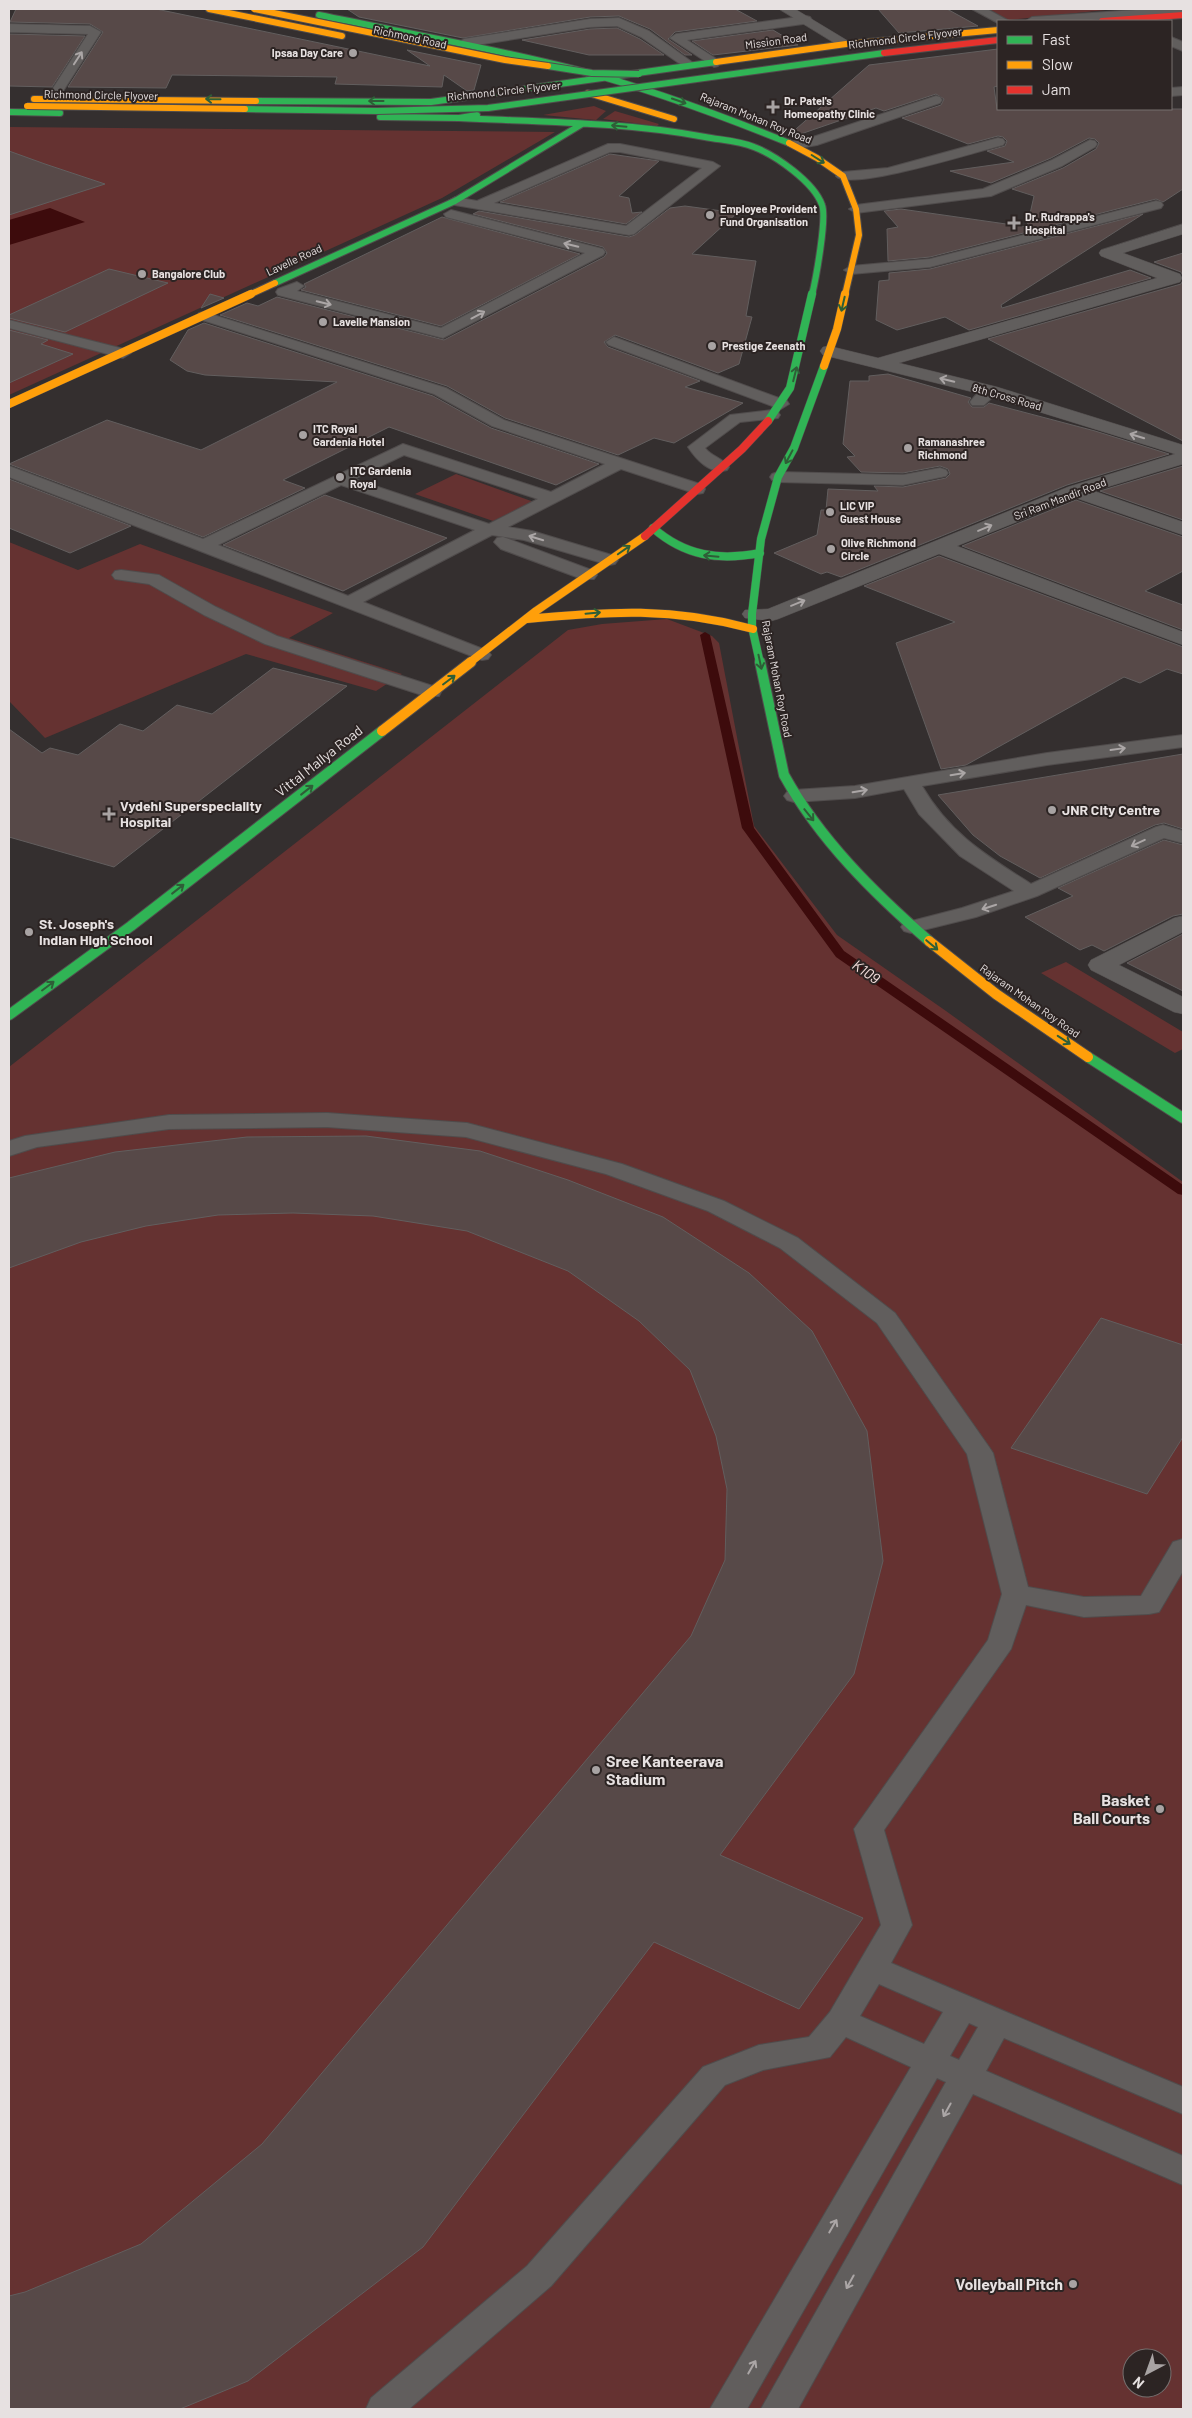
<svg xmlns="http://www.w3.org/2000/svg" width="1192" height="2418" viewBox="0 0 1192 2418" font-family="Barlow,sans-serif">
  <style>
    .green { fill: #653231; fill-rule: evenodd }
    .water { fill: #3d0b0c }
    .lines { fill: none; stroke-linecap: round; stroke-linejoin: round }
    .stream { fill: #3d0b0c; fill-rule: evenodd }
    .building { fill: #574948; stroke: #625e5e }
    .lane-casing { stroke: #504c4c; stroke-width: 2 }
    .street-casing { stroke: #504c4c; stroke-width: 1 }
    .fast-far2-casing { stroke: #504c4c; stroke-width: 8 }
    .fast-far1-casing { stroke: #504c4c; stroke-width: 9 }
    .fast-casing { stroke: #504c4c; stroke-width: 12 }
    .slow-far2-casing { stroke: #504c4c; stroke-width: 8 }
    .slow-far1-casing { stroke: #504c4c; stroke-width: 9 }
    .slow-casing { stroke: #504c4c; stroke-width: 12 }
    .jam-far1-casing { stroke: #504c4c; stroke-width: 8 }
    .jam-casing { stroke: #504c4c; stroke-width: 9 }
    .lane { fill: #615e5d; fill-rule: evenodd }
    .street { fill: #615e5d; fill-rule: evenodd }
    .fast-far2 { stroke: #30b455; stroke-width: 6 }
    .fast-far1 { stroke: #30b455; stroke-width: 8 }
    .fast { stroke: #30b455; stroke-width: 10 }
    .slow-far2 { stroke: #ff9f0a; stroke-width: 6 }
    .slow-far1 { stroke: #ff9f0a; stroke-width: 8 }
    .slow { stroke: #ff9f0a; stroke-width: 10 }
    .jam-far1 { stroke: #e5322d; stroke-width: 6 }
    .jam { stroke: #e5322d; stroke-width: 8 }
    .fast-bridge-casing { stroke: #504c4c; stroke-width: 8; stroke-linecap: butt }
    .slow-bridge-casing { stroke: #504c4c; stroke-width: 8; stroke-linecap: butt }
    .jam-bridge-casing { stroke: #504c4c; stroke-width: 8; stroke-linecap: butt }
    .fast-bridge { stroke: #30b455; stroke-width: 6 }
    .slow-bridge { stroke: #ff9f0a; stroke-width: 6 }
    .jam-bridge { stroke: #e5322d; stroke-width: 6 }
    .oneway { stroke: #aba6a6 }
    .oneway2 { stroke: #2e5e37 }
    .poi-dot { fill: #a8a3a3; stroke: #2c2423; stroke-width: 2 }
    .labels { text-anchor: middle; stroke-width: 4; stroke-linejoin: round; paint-order: stroke }
    .far-street-label { font-size: 11px; fill: #e7e1e1; stroke: #2c2423 }
    .far-poi-label { font-size: 11px; font-weight: bold; fill: #e7e1e1; stroke: #2c2423; text-anchor: start }
    .street-label { font-size: 14px; fill: #e7e1e1; stroke: #2c2423 }
    .poi-label { font-size: 14px; font-weight: bold; fill: #e7e1e1; stroke: #2c2423; text-anchor: start }
    .water-label { font-size: 15px; font-style: italic; fill: #f4dfdd; stroke: #2c2423 }
    .near-poi-label { font-size: 16px; font-weight: bold; fill: #e7e1e1; stroke: #2c2423; text-anchor: end }
  </style>
  <rect width="100%" height="100%" fill="#342f2f"/>
  <path class="green" d="M989,9H1115L1008,20Z
    M594,106L606,111L596,120L543,115Z
    M615,111L659,124L657,126L603,119Z
    M9,127L555,132L442,198L9,395Z
    M456,474L534,502L493,521L415,494Z
    M9,542L78,570L140,544L333,613L289,638L402,674L376,691L246,654L45,738L9,701Z
    M667,619L712,636L719,643L754,826L837,935L946,1011L1183,1182V2409H9V1067L568,630L602,624ZM1132,2358H1162V2388H1132Z
    M1066,962L1183,1032V1049L1175,1053L1041,973Z"/>
  <path class="water" d="M50,208L85,222L9,245V220Z"/>
  <g class="lines">
    <path class="stream" d="M705,632L710,635L754,828L844,951L1183,1185V1195L1178,1194L836,957L742,828L700,635Z"/>
  </g>
  <path class="building" d="M16,9H156L430,66L407,50L481,65L474,90L467,91L444,75L442,87L335,84L337,77L172,75L166,88L68,87L103,32L90,24L10,22Z
    M347,9H735L757,21L675,32L668,39L692,55H685L650,29L619,16L590,17L463,38L359,17Z
    M878,9H947L978,26L899,33Z
    M617,28L640,39L664,55H589L522,40L590,29Z
    M773,30L798,45L713,55L692,41Z
    M9,34L85,36L52,87L9,86Z
    M998,49V86L994,87L997,109H1183V189L1163,202L1156,199L930,257L888,261L887,229L898,227L884,211L901,209L1027,227L1034,196L1012,189L1063,168L1096,149L1099,143L1095,139L1089,138L1051,158L991,183L950,171L1014,162L987,151L1005,146L1007,141L1003,137L998,136L968,144L902,118L941,105L944,99L936,94L884,111L876,108L792,137L788,136L869,65Z
    M9,151L45,164L105,184L9,215Z
    M610,154L659,161L619,196L629,198L632,213L642,212L626,224L500,202Z
    M685,206L737,213L692,254L756,261L746,316L752,317L739,364L718,373L615,335L604,342L608,347L700,381L685,387L743,403L674,443L654,438L618,455L505,418L447,386L220,315L247,303L258,306L277,297L444,340L604,257L607,253L603,247L473,214L479,211L629,237L635,235L670,208Z
    M1143,214L1001,305L1002,308L1130,270L1151,278L969,330L945,317L897,330L876,320L879,281L889,280V273L930,269Z
    M442,217L580,254L441,326L301,290L306,287L304,284Z
    M1183,253V276L1181,272L1154,262Z
    M109,269L168,283L65,332L9,318V315Z
    M1183,280V441L988,339L1181,284Z
    M210,294L224,298L201,308Z
    M204,323L433,396L491,428L599,464L556,485L389,427L283,480L305,488L203,537L9,464L107,420L201,450L337,382L205,375L187,371L170,360L188,330Z
    M9,330L48,340L41,344L73,354L9,383Z
    M888,374L971,398L968,402L972,407H984L989,403L1095,431L1169,454L1067,485L841,577L827,572L821,574L774,553L817,535L821,510H826L828,489L878,491L874,486L903,487L946,478L950,474L948,469L940,466L903,473L861,472L847,457L855,456L843,444L850,381H869V376Z
    M1183,466V520L1100,491Z
    M9,479L131,526L70,553L9,528Z
    M325,495L447,538L343,591L223,545Z
    M1076,500L1183,537V571L1145,591L1183,605V630L962,546Z
    M939,556L1183,647V674L1167,669L1140,683L1124,677L966,765L941,769L896,643L955,622L864,586Z
    M273,668L347,686L114,867L9,837V729L42,753L50,748L78,755L120,724L143,731L177,705L212,714Z
    M1183,754V829L1164,823L1155,825L1040,878L1000,856L973,835L938,795Z
    M1164,840L1183,845V914L1173,916L1104,951L1092,945L1080,950L1025,917L1073,896L1058,888Z
    M1183,934V991L1127,963Z
    M366,1136L480,1151L568,1180L663,1217L749,1273L812,1331L867,1431L883,1561L854,1674L720,1855L863,1918L799,2009L654,1942L423,2247L248,2381L180,2409H9V2296L25,2292L141,2244L262,2144L691,1636L725,1560L727,1489L716,1436L690,1370L639,1321L568,1271L467,1231L373,1216L293,1213L218,1215L146,1226L81,1242L9,1268V1178L115,1152L247,1137Z
    M1101,1318L1183,1345V1437L1147,1494L1011,1448Z"/>
  <g class="lines">
    <defs>
      <path id="lane" d="M972,9H987L1009,21H998V23Z
        M1151,9H1183V13L1078,21H1026L1032,17Z
        M806,16L810,17L812,20L810,23L687,40L718,60L720,63L718,66L714,67L670,38L676,34Z
        M619,18L649,31L696,65L694,68H686L641,37L617,26L590,27L464,47L458,43L464,39L590,19Z
        M9,24L90,26L101,32L56,102L52,103L46,99L88,34L9,32Z
        M1171,37L1183,42V51L1171,46Z
        M1183,87V95L1171,96V88Z
        M936,96L940,97L942,100L940,103L817,145L794,149L787,145L789,142L810,138Z
        M998,138L1003,139L1005,142L1003,145C979,151 849,192 836,176L843,172L888,168Z
        M1090,140L1095,141L1097,144L1095,147L1062,166L991,196L856,213L849,209L856,205L983,189L1052,160Z
        M608,144H620L713,162L720,166L634,234L629,235L455,205L448,201L455,197L477,201ZM610,152H620L702,168L626,226L494,203Z
        M1156,201L1161,202L1163,205L1161,208L930,267L851,274L844,270L851,266L930,259Z
        M451,210L603,249L605,252L603,255L443,338L278,295L276,292L278,289L297,282L304,286L297,291L441,328L585,253L446,217L444,214Z
        M204,312L446,388L504,420L703,485L705,489L703,493L697,494L621,469L508,527L532,531L615,556L618,560L615,564L609,565L524,540L492,535L363,602L488,651L491,655L488,659L482,660L9,477V466L203,539L403,444L551,492L605,464L492,426L434,394L199,319L197,316L199,313ZM404,455L538,499L489,524L354,479ZM341,485L475,530L348,596L218,545Z
        M9,320L128,350L131,353L123,358L9,328Z
        M614,337L787,401L789,404L781,409L775,407L609,345L606,342Z
        M991,386L999,391L984,405H972L970,402C975,395 983,388 991,386Z
        M772,410L778,412L780,415L778,418L740,422L705,448C712,457 723,458 729,467L727,470C710,475 696,459 688,447L730,415Z
        M940,468L946,470L948,473L946,476L903,485L778,482L772,480L770,477L772,474L778,472L903,475Z
        M503,537L594,571L597,575L594,579H582L501,549L494,542L497,538Z
        M121,570L159,575L216,607L277,636L439,688L441,692L439,696H425L265,644L204,615L149,584L115,579L112,575L115,571Z
        M1183,735V747L1047,765L922,786C950,834 986,855 1031,884L1156,827L1163,825L1183,831V843L1164,838L1037,896L976,917L911,933L904,931L901,927L904,923L962,908L1014,891L960,856L919,814L904,789L855,798L794,802L787,800L784,796L787,792L794,790L855,786L1047,753Z
        M327,1113L467,1123L622,1164L724,1201L798,1238L895,1313L989,1447L993,1453L1028,1587L1084,1597L1141,1596L1173,1542L1183,1539V1571L1159,1612L1149,1614L1084,1617L1026,1605L1011,1649L884,1830L912,1925L891,1963L1183,2087V2114L1004,2038L986,2071L1183,2156V2185L973,2094L798,2409H761L946,2082L937,2078L747,2409H710L911,2067L846,2037L830,2057L763,2070L725,2085L551,2286L409,2409H366L371,2398L527,2266L703,2067L759,2045L809,2037L830,2012L881,1925L854,1829L988,1640L1002,1594L967,1454L877,1323L780,1248L708,1211L606,1174L466,1137L327,1127L169,1129L37,1147L9,1156V1141L25,1136L169,1115ZM879,1984L943,2012L924,2044L860,2016ZM969,2023L978,2027L959,2060L950,2056Z"/>
      <path id="street" d="M779,9H795L853,44L851,47H841Z
        M1183,224V234L1123,253L1180,274L1182,278L1180,282L899,363L997,387L1183,445V464L1094,491L1183,522V535L1076,498L957,546L1183,632V645L939,554L778,619L771,621L745,618L742,614L745,610L768,609L1068,487L1175,454L985,395L823,355L820,351L823,347L829,346L878,358L1157,278L1101,256L1099,253L1101,250Z
        M1183,916V932L1119,965L1183,997V1014L1174,1012L1091,970L1088,965L1091,960L1174,918Z"/>
      <path id="fast-far2" d="M319,15C406,33 493,48 578,70C650,89 720,115 789,143
        M256,101L431,102L716,62
        M9,112L60,113
        M380,117L459,118L477,115
        M459,118C541,122 625,122 705,137C721,140 740,141 754,147C775,155 814,182 822,205C827,218 816,278 812,295
        M275,283L455,201L582,124"/>
      <path id="fast-far1" d="M768,421L790,388L812,294
        M653,528C685,556 719,561 760,553
        M760,663L752,627V614L761,539L778,477L794,448L824,366"/>
      <path id="fast" d="M760,662L784,775C820,840 874,893 929,941
        M9,1015L131,926L382,731
        M1088,1057L1183,1118"/>
      <path id="slow-far2" d="M209,9L342,36
        M716,62L846,44L998,30
        M588,93L674,119
        M34,99L256,101
        M789,143L817,158L843,176L856,209L859,235L845,295
        M249,295L275,283"/>
      <path id="slow-far1" d="M824,366L837,329L845,294
        M9,404L251,294
        M527,619C609,611 673,607 753,629
        M469,663L536,611L645,536"/>
      <path id="slow" d="M382,731L471,662
        M929,941L996,994L1088,1057"/>
      <path id="jam-far1" d="M1102,21L1183,15"/>
      <path id="jam" d="M645,536L742,449L768,421"/>
    </defs>
    <use href="#lane" class="lane-casing"/>
    <use href="#street" class="street-casing"/>
    <use href="#fast-far2" class="fast-far2-casing"/>
    <use href="#fast-far1" class="fast-far1-casing"/>
    <use href="#fast" class="fast-casing"/>
    <use href="#slow-far2" class="slow-far2-casing"/>
    <use href="#slow-far1" class="slow-far1-casing"/>
    <use href="#slow" class="slow-casing"/>
    <use href="#jam-far1" class="jam-far1-casing"/>
    <use href="#jam" class="jam-casing"/>
    <use href="#lane" class="lane"/>
    <use href="#street" class="street"/>
    <use href="#fast-far2" class="fast-far2"/>
    <use href="#fast-far1" class="fast-far1"/>
    <use href="#fast" class="fast"/>
    <use href="#slow-far2" class="slow-far2"/>
    <use href="#slow-far1" class="slow-far1"/>
    <use href="#slow" class="slow"/>
    <use href="#jam-far1" class="jam-far1"/>
    <use href="#jam" class="jam"/>
    <defs>
      <path id="fast-bridge" d="M548,66L592,73L639,74
        M245,109L377,111L488,108L884,53"/>
      <path id="slow-bridge" d="M254,9L505,60L548,66
        M27,106L245,109"/>
      <path id="jam-bridge" d="M884,53L998,40"/>
    </defs>
    <use href="#fast-bridge" class="fast-bridge-casing"/>
    <use href="#slow-bridge" class="slow-bridge-casing"/>
    <use href="#jam-bridge" class="jam-bridge-casing"/>
    <use href="#fast-bridge" class="fast-bridge"/>
    <use href="#slow-bridge" class="slow-bridge"/>
    <use href="#jam-bridge" class="jam-bridge"/>
  </g>
  <defs><path id="oneway-shaft" d="M-6 0H5M1.5-3L5.5 0L1.5 3" fill="none" stroke-width="1.6" stroke-linecap="round" stroke-linejoin="round" transform="scale(1.25)"/></defs>
  <g class="oneway">
    <use href="#oneway-shaft" transform="translate(78 58) rotate(-57)"/>
    <use href="#oneway-shaft" transform="translate(571 245) rotate(-166)"/>
    <use href="#oneway-shaft" transform="translate(324 303) rotate(14)"/>
    <use href="#oneway-shaft" transform="translate(478 315) rotate(-28)"/>
    <use href="#oneway-shaft" transform="translate(947 380) rotate(-166)"/>
    <use href="#oneway-shaft" transform="translate(1137 436) rotate(-163)"/>
    <use href="#oneway-shaft" transform="translate(985 528) rotate(-23)"/>
    <use href="#oneway-shaft" transform="translate(536 538) rotate(-163)"/>
    <use href="#oneway-shaft" transform="translate(798 603) rotate(-22)"/>
    <use href="#oneway-shaft" transform="translate(1118 749) rotate(-8)"/>
    <use href="#oneway-shaft" transform="translate(958 774) rotate(-9)"/>
    <use href="#oneway-shaft" transform="translate(860 791) rotate(-9)"/>
    <use href="#oneway-shaft" transform="translate(1138 843) rotate(155)"/>
    <use href="#oneway-shaft" transform="translate(989 907) rotate(162)"/>
    <use href="#oneway-shaft" transform="translate(947 2110) rotate(119)"/>
    <use href="#oneway-shaft" transform="translate(833 2226) rotate(-60)"/>
    <use href="#oneway-shaft" transform="translate(850 2282) rotate(119)"/>
    <use href="#oneway-shaft" transform="translate(752 2367) rotate(-60)"/>
  </g>
  <g class="oneway2">
    <use href="#oneway-shaft" transform="translate(213 99) rotate(-179)"/>
    <use href="#oneway-shaft" transform="translate(376 101) rotate(-180)"/>
    <use href="#oneway-shaft" transform="translate(679 101) rotate(19)"/>
    <use href="#oneway-shaft" transform="translate(619 126) rotate(-175)"/>
    <use href="#oneway-shaft" transform="translate(818 159) rotate(32)"/>
    <use href="#oneway-shaft" transform="translate(843 304) rotate(103)"/>
    <use href="#oneway-shaft" transform="translate(795 374) rotate(-76)"/>
    <use href="#oneway-shaft" transform="translate(789 457) rotate(118)"/>
    <use href="#oneway-shaft" transform="translate(624 550) rotate(-35)"/>
    <use href="#oneway-shaft" transform="translate(711 556) rotate(-175)"/>
    <use href="#oneway-shaft" transform="translate(593 613) rotate(-5)"/>
    <use href="#oneway-shaft" transform="translate(760 662) rotate(78)"/>
    <use href="#oneway-shaft" transform="translate(449 680) rotate(-37)"/>
    <use href="#oneway-shaft" transform="translate(307 790) rotate(-38)"/>
    <use href="#oneway-shaft" transform="translate(809 815) rotate(51)"/>
    <use href="#oneway-shaft" transform="translate(178 889) rotate(-38)"/>
    <use href="#oneway-shaft" transform="translate(932 945) rotate(40)"/>
    <use href="#oneway-shaft" transform="translate(48 986) rotate(-37)"/>
    <use href="#oneway-shaft" transform="translate(1064 1040) rotate(33)"/>
  </g>
  <g class="poi-dot">
    <circle cx="353" cy="53" r="5"/>
    <path d="M770.5 99.5h5v5h5v5h-5v5h-5v-5h-5v-5h5z"/>
    <circle cx="710" cy="215" r="5"/>
    <path d="M1011.5 215.5h5v5h5v5h-5v5h-5v-5h-5v-5h5z"/>
    <circle cx="142" cy="274" r="5"/>
    <circle cx="323" cy="322" r="5"/>
    <circle cx="712" cy="346" r="5"/>
    <circle cx="303" cy="435" r="5"/>
    <circle cx="908" cy="448" r="5"/>
    <circle cx="340" cy="477" r="5"/>
    <circle cx="830" cy="512" r="5"/>
    <circle cx="831" cy="549" r="5"/>
    <circle cx="1052" cy="810" r="5"/>
    <path d="M106.5 806.5h5v5h5v5h-5v5h-5v-5h-5v-5h5z"/>
    <circle cx="29" cy="932" r="5"/>
    <circle cx="596" cy="1770" r="5"/>
    <circle cx="1160" cy="1809" r="5"/>
    <circle cx="1073" cy="2284" r="5"/>
  </g>
  <g class="labels">
    <g class="far-street-label">
      <text transform="translate(410 37) rotate(12)" y="4">Richmond Road</text>
      <text transform="translate(905 38) rotate(-7)" y="4">Richmond Circle Flyover</text>
      <text transform="translate(776 41) rotate(-8)" y="4">Mission Road</text>
      <text transform="translate(504 91) rotate(-6)" y="4">Richmond Circle Flyover</text>
      <text transform="translate(101 95) rotate(1)" y="4">Richmond Circle Flyover</text>
      <text transform="translate(756 118) rotate(22)" y="4">Rajaram Mohan Roy Road</text>
      <text transform="translate(294 260) rotate(-25)" y="4">Lavelle Road</text>
      <text transform="translate(1007 397) rotate(16)" y="4">8th Cross Road</text>
      <text transform="translate(1060 499) rotate(-21)" y="4">Sri Ram Mandir Road</text>
      <text transform="translate(777 679) rotate(79)" y="4">Rajaram Mohan Roy Road</text>
      <text transform="translate(1030 1001) rotate(35)" y="4">Rajaram Mohan Roy Road</text>
    </g>
    <g class="far-poi-label">
      <text x="343" y="57" text-anchor="end">Ipsaa Day Care</text>
      <text x="784" y="105">Dr. Patel's<tspan x="784" dy="13">Homeopathy Clinic</tspan></text>
      <text x="720" y="213">Employee Provident<tspan x="720" dy="13">Fund Organisation</tspan></text>
      <text x="1025" y="221">Dr. Rudrappa's<tspan x="1025" dy="13">Hospital</tspan></text>
      <text x="152" y="278">Bangalore Club</text>
      <text x="333" y="326">Lavelle Mansion</text>
      <text x="722" y="350">Prestige Zeenath</text>
      <text x="313" y="433">ITC Royal<tspan x="313" dy="13">Gardenia Hotel</tspan></text>
      <text x="918" y="446">Ramanashree<tspan x="918" dy="13">Richmond</tspan></text>
      <text x="350" y="475">ITC Gardenia<tspan x="350" dy="13">Royal</tspan></text>
      <text x="840" y="510">LIC VIP<tspan x="840" dy="13">Guest House</tspan></text>
      <text x="841" y="547">Olive Richmond<tspan x="841" dy="13">Circle</tspan></text>
    </g>
    <g class="street-label">
      <text transform="translate(319 761) rotate(-38)" y="5">Vittal Mallya Road</text>
    </g>
    <g class="poi-label">
      <text x="120" y="811">Vydehi Superspeciality<tspan x="120" dy="16">Hospital</tspan></text>
      <text x="1062" y="815">JNR City Centre</text>
      <text x="39" y="929">St. Joseph's<tspan x="39" dy="16">Indian High School</tspan></text>
    </g>
    <g class="water-label">
      <text transform="translate(866 972) rotate(35)" y="5">K109</text>
    </g>
    <g class="near-poi-label">
      <text x="606" y="1767" text-anchor="start">Sree Kanteerava<tspan x="606" dy="18">Stadium</tspan></text>
      <text x="1150" y="1806">Basket<tspan x="1150" dy="18">Ball Courts</tspan></text>
      <text x="1063" y="2290">Volleyball Pitch</text>
    </g>
  </g>
  <rect width="1192" height="2418" fill="none" stroke="#e7e1e1" stroke-width="20"/>
  <rect x="997" y="20" width="175" height="90" fill="#2c2423" stroke="#77706f"/>
  <rect x="1007" y="36" width="25" height="8" fill="#30b455" stroke="#77706f"/>
  <text x="1042" y="45" font-size="15" fill="#e7e1e1">Fast</text>
  <rect x="1007" y="61" width="25" height="8" fill="#ff9f0a" stroke="#77706f"/>
  <text x="1042" y="70" font-size="15" fill="#e7e1e1">Slow</text>
  <rect x="1007" y="86" width="25" height="8" fill="#e5322d" stroke="#77706f"/>
  <text x="1042" y="95" font-size="15" fill="#e7e1e1">Jam</text>
  <g transform="translate(1147 2373) rotate(221)"><circle r="24" fill="#2c2423" stroke="#77706f"/>
  <path d="M0-4L9 19L0 12L-9 19Z" fill="#a8a3a3"/>
  <text y="-8" font-size="14" font-weight="bold" text-anchor="middle" fill="#e7e1e1">N</text>
  </g>
</svg>
